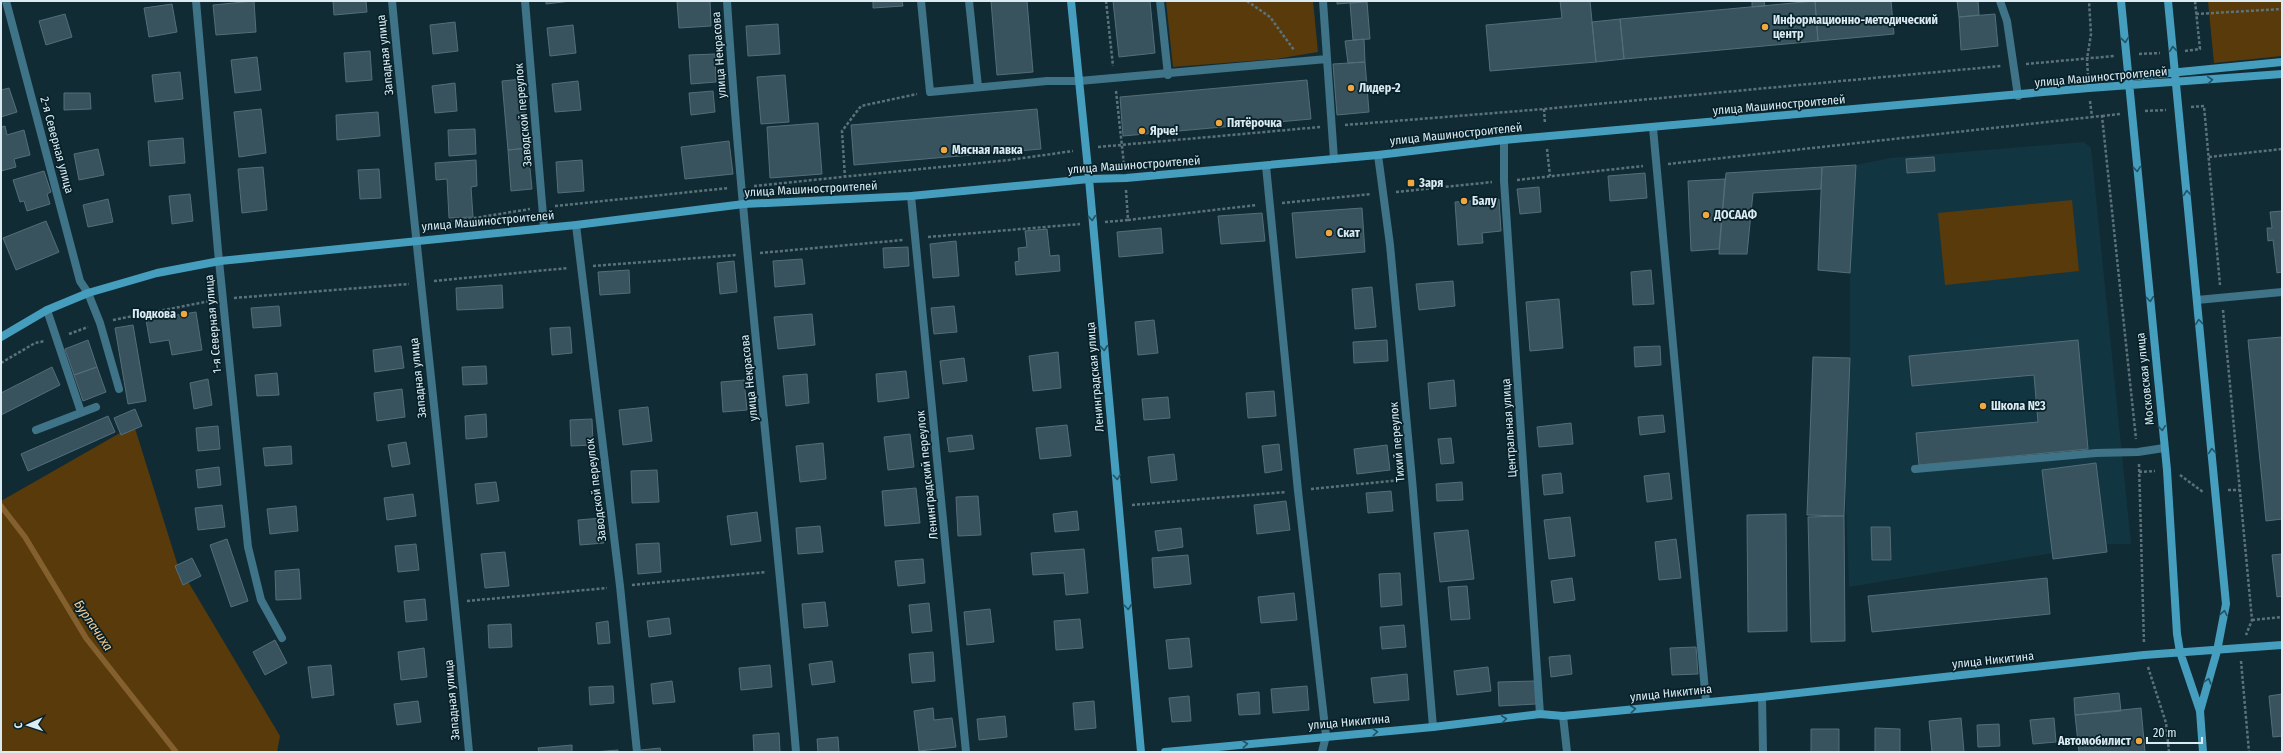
<svg xmlns="http://www.w3.org/2000/svg" width="2283" height="753" viewBox="0 0 2283 753" font-family="'Fira Sans Condensed',sans-serif">
  <style>
    .built { fill: #123542 }
    .green { fill: #593a0a }
    .lines { fill: none; stroke-linecap: round; stroke-linejoin: round }
    .stream { stroke: #85602f; stroke-width: 5.5 }
    .building { fill: #39535e; stroke: #536e7a }
    .path { stroke: #5c727a; stroke-width: 2.5; stroke-dasharray: 3 2; stroke-linecap: butt }
    .lane { stroke: #3f7387; stroke-width: 8 }
    .street { stroke: #3f7387; stroke-width: 8 }
    .secondary { stroke: #469ebe; stroke-width: 8 }
    .oneway { stroke: #205365 }
    .poi-dot { fill: #efa73e; stroke: #07212a; stroke-width: 1.5 }
    .labels { text-anchor: middle; stroke-width: 3.5; stroke-linejoin: round; paint-order: stroke }
    .poi-label { font-size: 12px; font-weight: bold; fill: #dcebf2; stroke: #07212a; text-anchor: start }
    .street-label { font-size: 12px; fill: #dcebf2; stroke: #07212a }
    .water-label { font-size: 13px; font-style: italic; fill: #facc93; stroke: #07212a }
  </style>
  <rect width="100%" height="100%" fill="#112b34"/>
  <path class="built" d="M2084,142L2091,148L2131,544H2106L1849,587L1845,481L1850,358V273L1856,165L1890,158Z"/>
  <path class="green" d="M1166,1H1313L1318,52L1276,59L1173,67Z
    M2208,1H2282V56L2214,63Z
    M2072,200L2079,271L1945,285L1938,213Z
    M134,425L177,563L280,736L277,752H1V501Z"/>
  <g class="lines">
    <path class="stream" d="M1,506L25,537L86,638L176,752"/>
  </g>
  <path class="building" d="M254,1L256,32L216,35L213,5Z
    M333,1H366L367,12L334,15Z
    M546,1H571L546,4Z
    M677,1H710L711,26L679,28Z
    M873,1H902L903,6L873,8Z
    M991,1H1027L1033,72L997,75Z
    M1113,1H1150L1155,53L1119,57Z
    M1337,1H1361V2L1337,4Z
    M1560,1H1590L1596,62L1490,71L1486,25L1562,18Z
    M1752,1H1764L1765,6L1752,7Z
    M1815,1L1818,41L1624,59L1620,19Z
    M1815,1H1891L1894,34L1818,41Z
    M1957,1H1978L1979,15L1959,17Z
    M1367,2L1370,39L1353,40L1350,3Z
    M172,4L177,32L149,37L144,8Z
    M65,14L72,37L46,45L39,21Z
    M1995,14L1998,46L1961,50L1959,17Z
    M1620,19L1624,59L1596,62L1592,22Z
    M455,22L458,51L433,54L430,25Z
    M778,24L780,54L748,56L746,26Z
    M573,25L576,53L550,56L547,28Z
    M1364,39L1365,62L1348,63L1345,41Z
    M370,51L372,80L346,82L344,53Z
    M715,54L716,82L691,84L689,55Z
    M257,57L261,90L235,93L231,60Z
    M1365,62L1369,112L1337,115L1333,64Z
    M180,72L183,99L155,102L152,75Z
    M785,75L789,122L761,124L757,77Z
    M522,79L528,148L508,150L502,81Z
    M1307,80L1311,119L1123,136L1120,97Z
    M578,81L581,110L555,112L552,84Z
    M455,83L457,111L435,113L432,86Z
    M9,88L17,112L1,117V90Z
    M713,91L715,112L691,115L689,93Z
    M64,93H90L91,109L64,110Z
    M261,109L266,153L239,157L234,112Z
    M1037,109L1041,149L854,165L851,125Z
    M378,112L380,136L337,140L336,115Z
    M818,123L822,174L770,178L767,127Z
    M5,126L7,135L24,130L30,155L14,159L16,167L1,171V127Z
    M475,129L476,154L449,156L448,130Z
    M183,138L185,163L150,166L148,141Z
    M729,141L733,174L685,179L681,147Z
    M528,148L532,189L511,191L508,150Z
    M98,149L104,175L79,180L74,154Z
    M1934,157L1935,171L1907,173L1906,159Z
    M476,160L477,186L471,187L473,217L449,218L447,179L436,180L435,163Z
    M582,160L584,191L558,193L556,162Z
    M1856,165L1850,273L1818,270L1822,167Z
    M263,167L267,210L242,213L238,169Z
    M1822,167L1821,189L1753,193L1747,254H1719L1726,173Z
    M379,169L381,198L360,199L358,170Z
    M44,171L51,192L47,194L50,204L27,211L24,201L20,202L13,180Z
    M1645,173L1647,198L1610,201L1608,176Z
    M1725,179L1719,249L1691,251L1688,181Z
    M1539,187L1541,212L1520,214L1517,189Z
    M190,194L193,221L172,224L169,196Z
    M108,199L113,222L88,227L83,205Z
    M1499,199L1501,231L1482,233L1483,243L1458,245L1455,202Z
    M1362,208L1365,252L1296,258L1292,213Z
    M2282,211V272L2277,273L2273,240L2268,241L2267,228H2272L2270,212Z
    M1262,213L1265,241L1221,244L1218,216Z
    M46,221L59,252L16,270L3,238Z
    M1161,228L1163,253L1119,257L1117,232Z
    M1047,229L1050,256L1059,255L1060,271L1016,275L1015,262L1019,261L1018,248L1027,247L1025,231Z
    M956,241L959,276L933,278L930,244Z
    M908,247L909,266L884,268L883,248Z
    M802,259L805,284L775,287L773,261Z
    M734,261L737,292L720,294L717,263Z
    M629,270L630,293L600,295L598,272Z
    M1651,270L1654,304L1633,305L1631,272Z
    M1453,281L1455,306L1419,310L1416,284Z
    M502,285L503,308L457,310L456,288Z
    M1372,287L1376,327L1355,329L1352,289Z
    M1559,299L1563,348L1530,351L1526,302Z
    M279,306L281,326L253,328L251,308Z
    M954,306L957,332L934,334L931,308Z
    M196,312L202,350L172,355L169,340L150,343L146,320Z
    M812,314L815,345L778,349L774,317Z
    M1154,320L1158,353L1138,355L1135,322Z
    M133,325L146,401L128,404L115,328Z
    M570,327L572,353L552,355L550,328Z
    M2282,337V519L2266,521L2248,340Z
    M88,340L97,367L74,375L65,349Z
    M1387,340L1388,361L1354,363L1353,342Z
    M2078,340L2088,449L1919,465L1916,433L2038,422L2034,375L1912,386L1909,356Z
    M401,346L404,368L375,372L373,350Z
    M1660,346L1661,365L1635,367L1634,347Z
    M1058,352L1061,388L1033,391L1029,356Z
    M1813,357L1850,358L1844,516L1807,515Z
    M964,358L967,381L943,384L940,361Z
    M486,366L487,384L463,385L462,367Z
    M52,367L60,385L1,415V393Z
    M97,367L106,392L83,401L74,375Z
    M906,371L909,398L878,402L876,374Z
    M277,373L279,395L257,396L255,375Z
    M807,374L809,403L786,406L783,376Z
    M208,379L212,405L194,409L190,383Z
    M744,380L747,410L723,412L721,382Z
    M1454,380L1456,406L1430,409L1428,383Z
    M402,389L405,417L377,421L374,393Z
    M1274,391L1276,416L1248,418L1246,393Z
    M1168,397L1170,418L1144,420L1142,399Z
    M648,407L652,441L623,445L619,410Z
    M135,409L142,426L121,435L114,418Z
    M486,414L487,437L466,439L465,416Z
    M1663,415L1665,432L1640,435L1638,417Z
    M108,416L115,432L28,471L21,454Z
    M592,419L593,445L571,446L570,420Z
    M1571,423L1573,444L1539,447L1537,427Z
    M1067,425L1071,456L1040,459L1036,428Z
    M218,426L220,449L198,451L196,428Z
    M910,434L914,467L888,470L884,437Z
    M972,435L974,449L949,452L947,438Z
    M1451,438L1454,463L1441,464L1438,439Z
    M406,442L410,464L392,467L388,445Z
    M823,443L826,479L800,482L796,446Z
    M1279,444L1282,470L1265,473L1262,446Z
    M1387,445L1390,470L1357,474L1354,449Z
    M291,446L292,464L265,466L263,448Z
    M1174,454L1177,480L1151,483L1148,457Z
    M2096,463L2107,552L2053,559L2042,470Z
    M219,467L221,485L198,488L196,470Z
    M657,470L659,502L632,503L631,471Z
    M1561,473L1563,493L1544,495L1542,475Z
    M1669,473L1672,499L1647,502L1644,476Z
    M496,482L499,501L477,504L475,484Z
    M1462,482L1463,500L1437,501L1436,484Z
    M916,488L920,523L885,526L882,491Z
    M1391,491L1393,511L1368,513L1366,493Z
    M413,494L416,516L387,520L384,498Z
    M978,496L981,535L958,536L956,497Z
    M1286,501L1290,530L1257,534L1254,505Z
    M222,505L225,527L198,530L195,508Z
    M296,506L298,531L270,534L267,509Z
    M1077,511L1079,530L1055,532L1053,514Z
    M757,512L761,541L731,545L727,516Z
    M1786,514L1787,631L1748,632L1747,515Z
    M1844,516L1845,641L1811,642L1808,517Z
    M1570,517L1575,556L1549,559L1544,520Z
    M602,518L604,543L580,545L578,520Z
    M820,526L823,552L798,554L796,528Z
    M1871,527H1890L1891,560H1872Z
    M1181,528L1183,547L1158,551L1155,531Z
    M1468,530L1474,579L1440,582L1434,533Z
    M227,539L248,601L231,607L210,545Z
    M1676,539L1681,578L1659,580L1655,542Z
    M659,543L661,572L638,574L636,544Z
    M416,544L419,570L398,572L395,546Z
    M1084,549L1088,593L1066,595L1064,573L1033,575L1031,553Z
    M505,552L509,586L485,588L481,554Z
    M2282,554V596L2277,597L2272,555Z
    M1188,555L1191,584L1154,588L1152,558Z
    M192,558L201,576L183,585L175,566Z
    M923,559L925,583L898,586L895,561Z
    M299,569L301,599L276,600L275,571Z
    M1400,573L1402,605L1381,607L1379,574Z
    M1572,578L1575,600L1554,603L1551,581Z
    M2047,578L2050,614L1872,632L1868,596Z
    M1467,586L1470,619L1451,620L1448,587Z
    M1294,593L1297,620L1261,623L1258,597Z
    M425,599L427,620L406,622L404,601Z
    M825,602L828,626L804,628L802,604Z
    M929,603L932,631L912,633L909,605Z
    M990,609L994,642L967,645L964,612Z
    M669,618L671,634L649,637L647,621Z
    M1080,619L1083,648L1056,650L1054,621Z
    M608,621L610,643L598,644L596,623Z
    M511,624L512,647L489,648L488,625Z
    M1404,625L1406,647L1382,649L1380,627Z
    M1189,638L1192,667L1169,669L1166,640Z
    M275,640L287,663L265,675L253,652Z
    M1696,647L1698,674L1672,675L1670,648Z
    M424,648L427,677L401,680L398,652Z
    M933,652L935,681L912,683L909,654Z
    M1570,655L1572,674L1551,677L1549,657Z
    M832,661L835,682L812,685L809,664Z
    M331,665L334,695L312,698L308,667Z
    M770,665L772,687L741,690L739,668Z
    M1488,667L1491,691L1457,695L1454,671Z
    M1407,674L1409,700L1374,703L1371,678Z
    M672,681L675,702L653,704L651,684Z
    M1535,681L1536,704L1499,706L1498,682Z
    M613,686L614,703L590,705L589,687Z
    M1307,686L1309,710L1273,713L1271,689Z
    M1259,692L1260,714L1239,715L1237,694Z
    M2119,693L2121,711L2075,715L2074,698Z
    M2282,694V736L2273,737L2269,696Z
    M1189,696L1191,721L1172,722L1169,698Z
    M418,701L421,722L397,725L394,704Z
    M1094,701L1096,728L1075,730L1073,703Z
    M933,708L934,720L952,718L956,747L919,751L914,711Z
    M2141,708L2145,752H2079L2075,715Z
    M1005,716L1007,737L979,740L977,719Z
    M1961,718L1964,752H1932L1929,721Z
    M2054,718L2056,742L2033,744L2030,720Z
    M1999,724L2000,746L1978,747L1977,725Z
    M1875,728L1900,729V752H1875Z
    M1811,729H1839V752H1811Z
    M779,733L780,752H754L753,735Z
    M838,737L839,752H818L817,739Z
    M572,745V752H539L538,748Z
    M660,748L661,752H641V750Z
    M618,750V752H593Z"/>
  <g class="lines">
    <path class="path" d="M1106,1L1113,66
      M1247,1L1270,17L1294,50
      M2196,14L2282,9
      M2185,51L2200,49L2195,1
      M2139,54L2160,53
      M2026,64L2114,56
      M2088,76L2087,59L2091,34L2089,1
      M1116,91L1124,165
      M2090,101L2092,117L2102,116L2136,439
      M2191,107L2204,106L2220,285
      M1544,109L1545,124
      M2145,111L2166,110
      M2102,116L2120,114
      M1345,125L1544,109L2001,66
      M1098,147L1320,127
      M1547,149L1550,176
      M2209,157L2282,149
      M1668,164L2092,117
      M845,178L842,131L861,106L917,94
      M1517,180L1643,166
      M754,186L1009,160L1073,151
      M1126,190L1128,220L1257,205
      M1396,192L1492,182
      M1282,203L1371,194
      M555,206L729,188
      M1105,222L1128,220
      M444,223L530,209
      M928,237L1080,224
      M760,253L903,240
      M593,266L736,255
      M434,281L568,268
      M234,298L409,284
      M2223,310L2252,620L2246,635
      M113,320L210,301
      M69,334L88,327
      M1,363L35,343L45,341
      M2139,464L2144,643
      M2139,472L2155,471
      M2180,475L2203,492
      M1311,489L1400,480
      M2228,490H2240
      M1132,505L1286,492
      M632,585L766,572
      M467,601L607,588
      M2252,620L2282,617
      M2241,661L2249,752
      M2148,667L2166,723L2169,752"/>
    <path class="lane" d="M969,1L978,87
      M1160,1L1168,75
      M1323,1L1334,159
      M2000,1L2007,21L2018,96
      M1079,81L1327,59
      M1266,166L1298,491L1326,736L1322,752
      M88,293L100,323L119,389
      M2197,300L2282,292
      M47,310L81,412
      M36,430L96,407
      M1915,469L2096,453L2138,452L2164,448"/>
    <path class="street" d="M6,1L80,281L88,293
      M196,1L218,251L248,547L261,600L282,638
      M392,1C416,251 446,501 469,752
      M525,1L544,227
      M727,1C743,252 775,502 796,752
      M921,1L930,92L1047,81H1079
      M1653,128L1706,701
      M1504,140V181L1540,714
      M1378,155L1390,245L1412,479L1433,727
      M911,196L966,752
      M576,225L620,586L637,752
      M1762,697L1763,752
      M1563,716L1567,752"/>
    <path class="secondary" d="M1071,1L1089,179L1141,752
      M2121,1L2167,470L2177,634L2180,652L2200,711L2203,752
      M2168,1L2226,604L2217,651L2200,711
      M2128,77L2282,62
      M1,337L47,310L88,293L157,273L220,261L576,225L744,204L911,196L1089,179L1126,178L1378,155L1504,140L2089,88L2282,74
      M1165,752L1433,727L1540,714L1563,716L1762,697L2144,655L2282,645"/>
  </g>
  <defs><path id="oneway-chevron" d="M-2-3.5L2.5 0L-2 3.5" fill="none" stroke-width="1.6" stroke-linecap="round" stroke-linejoin="round"/></defs>
  <g class="oneway">
    <use href="#oneway-chevron" transform="translate(2125 40) rotate(84)"/>
    <use href="#oneway-chevron" transform="translate(2173 49) rotate(-96)"/>
    <use href="#oneway-chevron" transform="translate(2210 80) rotate(-5)"/>
    <use href="#oneway-chevron" transform="translate(2137 169) rotate(84)"/>
    <use href="#oneway-chevron" transform="translate(2187 193) rotate(-96)"/>
    <use href="#oneway-chevron" transform="translate(1092 218) rotate(85)"/>
    <use href="#oneway-chevron" transform="translate(2150 299) rotate(84)"/>
    <use href="#oneway-chevron" transform="translate(2199 322) rotate(-96)"/>
    <use href="#oneway-chevron" transform="translate(1104 348) rotate(85)"/>
    <use href="#oneway-chevron" transform="translate(2162 428) rotate(84)"/>
    <use href="#oneway-chevron" transform="translate(2212 451) rotate(-96)"/>
    <use href="#oneway-chevron" transform="translate(1117 477) rotate(85)"/>
    <use href="#oneway-chevron" transform="translate(1128 607) rotate(85)"/>
    <use href="#oneway-chevron" transform="translate(2224 613) rotate(-79)"/>
    <use href="#oneway-chevron" transform="translate(2208 681) rotate(-74)"/>
    <use href="#oneway-chevron" transform="translate(1633 709) rotate(-6)"/>
    <use href="#oneway-chevron" transform="translate(1504 719) rotate(-7)"/>
    <use href="#oneway-chevron" transform="translate(1375 732) rotate(-5)"/>
    <use href="#oneway-chevron" transform="translate(1245 744) rotate(-6)"/>
  </g>
  <g class="poi-dot">
    <circle cx="1765" cy="27" r="4"/>
    <circle cx="1351" cy="88" r="4"/>
    <circle cx="1219" cy="123" r="4"/>
    <circle cx="1142" cy="131" r="4"/>
    <circle cx="944" cy="150" r="4"/>
    <rect x="1407" y="179" width="8" height="8" rx="2"/>
    <circle cx="1464" cy="201" r="4"/>
    <circle cx="1706" cy="215" r="4"/>
    <circle cx="1329" cy="233" r="4"/>
    <circle cx="184" cy="314" r="4"/>
    <circle cx="1983" cy="406" r="4"/>
    <circle cx="2139" cy="741" r="4"/>
  </g>
  <g class="labels">
    <g class="poi-label">
      <text x="1773" y="24">Информационно-методический<tspan x="1773" dy="14">центр</tspan></text>
      <text x="1359" y="92">Лидер-2</text>
      <text x="1227" y="127">Пятёрочка</text>
      <text x="1150" y="135">Ярче!</text>
      <text x="952" y="154">Мясная лавка</text>
      <text x="1419" y="187">Заря</text>
      <text x="1472" y="205">Балу</text>
      <text x="1714" y="219">ДОСААФ</text>
      <text x="1337" y="237">Скат</text>
      <text x="176" y="318" text-anchor="end">Подкова</text>
      <text x="1991" y="410">Школа №3</text>
      <text x="2131" y="745" text-anchor="end">Автомобилист</text>
    </g>
    <g class="street-label">
      <text transform="translate(385 55) rotate(-96)" y="4">Западная улица</text>
      <text transform="translate(719 55) rotate(-94)" y="4">улица Некрасова</text>
      <text transform="translate(2101 77) rotate(-5)" y="4">улица Машиностроителей</text>
      <text transform="translate(1779 105) rotate(-5)" y="4">улица Машиностроителей</text>
      <text transform="translate(523 115) rotate(-95)" y="4">Заводской переулок</text>
      <text transform="translate(1456 134) rotate(-6)" y="4">улица Машиностроителей</text>
      <text transform="translate(57 145) rotate(75)" y="4">2-я Северная улица</text>
      <text transform="translate(1134 165) rotate(-4)" y="4">улица Машиностроителей</text>
      <text transform="translate(811 189) rotate(-3)" y="4">улица Машиностроителей</text>
      <text transform="translate(488 221) rotate(-5)" y="4">улица Машиностроителей</text>
      <text transform="translate(213 324) rotate(-95)" y="4">1-я Северная улица</text>
      <text transform="translate(1095 377) rotate(-95)" y="4">Ленинградская улица</text>
      <text transform="translate(418 378) rotate(-96)" y="4">Западная улица</text>
      <text transform="translate(749 378) rotate(-96)" y="4">улица Некрасова</text>
      <text transform="translate(2145 379) rotate(-96)" y="4">Московская улица</text>
      <text transform="translate(1509 428) rotate(-94)" y="4">Центральная улица</text>
      <text transform="translate(1397 442) rotate(-95)" y="4">Тихий переулок</text>
      <text transform="translate(927 475) rotate(-96)" y="4">Ленинградский переулок</text>
      <text transform="translate(596 490) rotate(-97)" y="4">Заводской переулок</text>
      <text transform="translate(1993 660) rotate(-6)" y="4">улица Никитина</text>
      <text transform="translate(1671 693) rotate(-6)" y="4">улица Никитина</text>
      <text transform="translate(452 700) rotate(-95)" y="4">Западная улица</text>
      <text transform="translate(1349 722) rotate(-5)" y="4">улица Никитина</text>
    </g>
    <g class="water-label">
      <text transform="translate(94 625) rotate(56)" y="5">Бурлачиха</text>
    </g>
  </g>
  <rect width="2283" height="753" fill="none" stroke="#dcebf2" stroke-width="4"/>
  <g transform="translate(28 725) rotate(267)" stroke="#07212a" stroke-width="3" paint-order="stroke">
  <path d="M0-3L7 15L0 10L-7 15Z" fill="#dcebf2"/>
  <text y="-6" font-size="11" font-weight="bold" text-anchor="middle" fill="#dcebf2">С</text>
  </g>
  <path d="M2147 737v6h55v-6" fill="none" stroke="#dcebf2" stroke-width="2"/>
  <text x="2153" y="737" font-size="12" fill="#dcebf2" stroke="#07212a" stroke-width="3" paint-order="stroke">20 m</text>
</svg>
